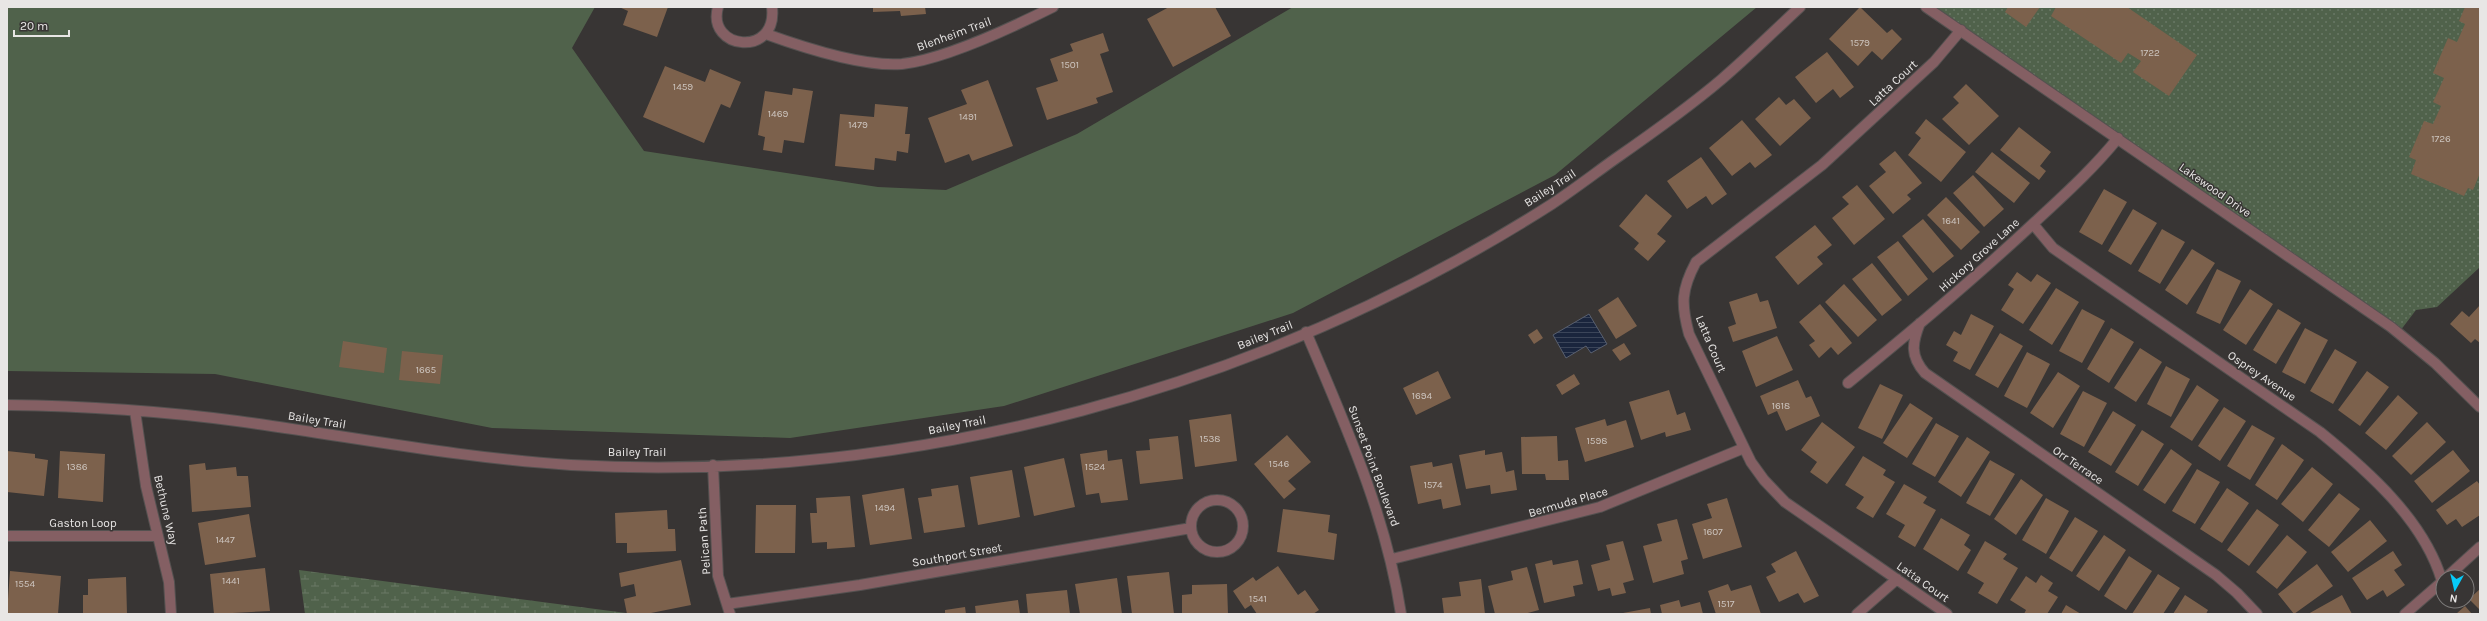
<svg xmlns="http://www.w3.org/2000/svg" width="2487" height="621" viewBox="0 0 2487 621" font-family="Karla,sans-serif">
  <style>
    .grass { fill: #50624b }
    .wetland { fill: url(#wetland-marsh) }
    .park { fill: url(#park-dots) }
    .water { fill: url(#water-rules); stroke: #585f6f }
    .building { fill: #7c614c }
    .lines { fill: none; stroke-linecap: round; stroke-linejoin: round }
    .minor-casing { stroke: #545150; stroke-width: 12 }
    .minor { stroke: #845f63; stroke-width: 10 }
    .labels { text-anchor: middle; stroke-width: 3; stroke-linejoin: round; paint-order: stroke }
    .number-label { font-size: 10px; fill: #cdc5bf }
    .street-label { font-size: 12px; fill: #e8e6e5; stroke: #383534 }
  </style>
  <defs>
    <pattern id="wetland-marsh" width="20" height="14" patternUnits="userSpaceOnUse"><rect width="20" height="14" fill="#50624b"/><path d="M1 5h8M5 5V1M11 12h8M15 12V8" fill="none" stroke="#697865"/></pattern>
    <pattern id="park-dots" width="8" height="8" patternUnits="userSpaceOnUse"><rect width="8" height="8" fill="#50624b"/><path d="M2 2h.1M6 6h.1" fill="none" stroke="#697865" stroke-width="1.8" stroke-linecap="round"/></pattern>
    <pattern id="water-rules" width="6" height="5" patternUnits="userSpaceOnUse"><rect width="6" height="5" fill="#1a253d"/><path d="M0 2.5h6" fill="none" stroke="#3b4559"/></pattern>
  </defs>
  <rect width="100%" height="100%" fill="#383534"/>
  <path class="grass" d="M7,7H595L572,48L644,151L878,187L946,190L1077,134L1293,7H1757L1555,175L1293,313L1004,406L790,438L492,428L215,374L7,371Z"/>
  <path class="wetland" d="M299,570L626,613V614H305Z"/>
  <path class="park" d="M1924,7H2480V267L2437,307L2416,310L2397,335Z"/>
  <path class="water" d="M1589,314L1607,344L1591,353L1586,346L1566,358L1553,335Z"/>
  <path class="building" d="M619,7H668L657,37L623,25L628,11Z
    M873,7H925L926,14L901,16L900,11L873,12Z
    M1169,7H1215L1231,36L1173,67L1147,19Z
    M1860,7L1887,33L1892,29L1902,39L1882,60L1872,51L1858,66L1829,39Z
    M2008,7H2040L2026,27L2005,12Z
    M2056,7H2127L2197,55L2169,96L2133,72L2141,61L2128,53L2121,63L2051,16Z
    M2465,7L2480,8V173L2473,190L2468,188L2464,196L2411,174L2416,160L2409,157L2424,121L2433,124L2441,106L2433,102L2444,78L2433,73L2448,38L2457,42L2465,24L2459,21Z
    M1103,33L1109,51L1100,54L1113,92L1096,98L1098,103L1047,120L1036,88L1058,81L1050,59L1073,51L1070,44Z
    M1827,52L1854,87L1840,98L1833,89L1816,103L1795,77Z
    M665,66L705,82L710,69L741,82L730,108L721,104L704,143L643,117Z
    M988,80L1013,146L972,161L969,154L945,163L928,118L967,104L961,90Z
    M1966,84L1999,116L1969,145L1942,119L1959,103L1953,97Z
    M793,88L813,91L804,143L784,140L782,153L763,150L765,137L758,135L765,91L792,95Z
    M1779,97L1786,105L1794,99L1811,118L1780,146L1755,119Z
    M875,104L908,107L905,134H910L908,153L897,151L896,161L875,158L874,170L835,166L840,114L874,117Z
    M1926,119L1966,152L1941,182L1908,155L1921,138L1915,133Z
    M1742,120L1772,155L1755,168L1750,162L1732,176L1709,148Z
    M2019,127L2051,152L2040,166L2046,171L2039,180L2000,150Z
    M1895,151L1922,183L1907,195L1911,199L1893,214L1869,186L1886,172L1879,164Z
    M1992,152L2030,183L2014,203L1975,172Z
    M1701,157L1727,194L1712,205L1706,196L1687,209L1667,181Z
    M1973,175L2004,209L1984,227L1953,193Z
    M1857,185L1885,219L1854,245L1832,218L1849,204L1842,197Z
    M2104,189L2127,202L2102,245L2079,232Z
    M1646,194L1672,216L1657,234L1666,241L1648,261L1634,249L1639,243L1619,226Z
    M1946,197L1980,232L1961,250L1927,215Z
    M2133,209L2157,223L2131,265L2108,251Z
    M1923,219L1954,256L1933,273L1902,236Z
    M1815,225L1832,245L1817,257L1823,264L1798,285L1775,257Z
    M2162,229L2185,242L2160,284L2138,271Z
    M1898,241L1928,279L1908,296L1877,257Z
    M2192,249L2215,263L2187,305L2165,290Z
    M1872,263L1902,300L1882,316L1852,279Z
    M2217,269L2241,281L2220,324L2196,313Z
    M2017,272L2031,282L2037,274L2051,283L2023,324L2001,310L2014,289L2008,285Z
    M1844,284L1877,320L1858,337L1825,302Z
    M2056,288L2079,302L2052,345L2029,330Z
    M2250,289L2273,304L2246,345L2223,330Z
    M1757,293L1760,302L1768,300L1777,328L1733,342L1728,327L1736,324L1729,302Z
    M1618,297L1637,326L1616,339L1598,310Z
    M1820,304L1852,343L1838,355L1831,347L1819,358L1809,345L1815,341L1799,322Z
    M2480,305V343L2475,339L2471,343L2450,324L2462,311L2469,317Z
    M2082,309L2105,321L2082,363L2059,351Z
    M2278,309L2301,323L2276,364L2253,350Z
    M1971,314L1994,326L1970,370L1953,361L1958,352L1946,345L1954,331L1961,335Z
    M2111,328L2134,342L2109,383L2087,369Z
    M2305,328L2328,340L2305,384L2282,372Z
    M1537,329L1543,338L1534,344L1528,335Z
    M2000,333L2023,346L1998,388L1975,375Z
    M1777,336L1793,370L1756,387L1742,351Z
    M343,341L387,348L384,373L339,367Z
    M1624,343L1631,354L1620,361L1612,350Z
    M2140,348L2162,362L2136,402L2114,388Z
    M2335,349L2357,362L2333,404L2310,391Z
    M402,351L443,355L440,384L399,380Z
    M2027,352L2050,364L2027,408L2004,396Z
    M2166,366L2190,379L2171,417L2147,404Z
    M1438,371L1451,398L1416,415L1403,388Z
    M2367,371L2389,387L2360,426L2338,410Z
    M2058,372L2080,386L2053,428L2030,413Z
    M1574,374L1580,384L1562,395L1556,385Z
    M1798,380L1806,398L1811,396L1820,416L1786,431L1777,411L1768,415L1760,396Z
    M1880,384L1903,395L1882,439L1858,428Z
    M2197,385L2219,400L2192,441L2170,427Z
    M1669,390L1677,415L1685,412L1691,430L1666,437L1665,432L1641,440L1629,402Z
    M2083,391L2107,403L2084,447L2060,434Z
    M2398,395L2418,413L2386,450L2365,433Z
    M1910,403L1933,418L1907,458L1883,443Z
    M2224,407L2246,421L2220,461L2198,446Z
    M2113,411L2136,425L2111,466L2088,452Z
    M1231,414L1237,461L1195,467L1189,420Z
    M1605,419L1607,426L1626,420L1634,447L1585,462L1575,428Z
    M1822,422L1855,447L1827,484L1810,472L1817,462L1801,450Z
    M2427,422L2446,442L2411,475L2392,456Z
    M1936,423L1959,436L1935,477L1912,464Z
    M2252,425L2275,438L2250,480L2227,466Z
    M2142,430L2164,444L2138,486L2115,472Z
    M1287,435L1311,462L1288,481L1296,489L1284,499L1254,464Z
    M1178,436L1183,479L1140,484L1136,451L1150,450L1149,439Z
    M1557,436L1558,461L1568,460L1569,480H1546L1545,474H1522L1521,437Z
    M1967,437L1990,452L1961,497L1938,482Z
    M2282,444L2304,460L2277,500L2255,485Z
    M2171,449L2192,464L2165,504L2143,490Z
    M1107,450L1108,461L1122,459L1128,500L1101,503L1099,493L1086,495L1080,454Z
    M1485,450V455L1502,452L1506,472L1514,470L1517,490L1491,494L1490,485L1466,489L1459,455Z
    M2453,450L2470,471L2432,503L2414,481Z
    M7,451L35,454V458L48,460L44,496L7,492Z
    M60,451L105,454L103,502L58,498Z
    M1863,456L1886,470L1883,475L1895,482L1873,518L1856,508L1864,497L1845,485Z
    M1064,458L1075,507L1034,516L1024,467Z
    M1990,460L2015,474L1990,516L1966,503Z
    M1432,462L1433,467L1452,463L1461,505L1443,509L1441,499L1418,504L1410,466Z
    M205,463L206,470L236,467L237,476H248L251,507L192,512L189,465Z
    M2312,467L2333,484L2303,522L2281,504Z
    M2197,469L2220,482L2195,524L2172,511Z
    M1012,470L1020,517L978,525L970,477Z
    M2021,479L2043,495L2016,535L1994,519Z
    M2477,481L2480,485V515L2462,527L2456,519L2447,525L2436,510Z
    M1904,484L1927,497L1923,503L1936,510L1915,547L1898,537L1905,525L1886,514Z
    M958,485L965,527L924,533L918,498L932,496L931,489Z
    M904,488L912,539L870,545L862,495Z
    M2227,488L2249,503L2222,543L2200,529Z
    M2339,493L2360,509L2329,547L2308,530Z
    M850,496L855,547L827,549V542L812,543L810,513H817L816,498Z
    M1727,498L1742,547L1703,559L1692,524L1712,518L1707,504Z
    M2046,498L2069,511L2046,554L2022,540Z
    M756,505H796L795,553H755Z
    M1283,509L1330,515L1328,532L1337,534L1334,560L1277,552Z
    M2257,509L2279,525L2249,566L2227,550Z
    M667,510L668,529H675L676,551L627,553V543H616L615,513Z
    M249,514L256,557L205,565L198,523Z
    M2075,517L2098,531L2072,572L2049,558Z
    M1941,518L1970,535L1964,545L1971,550L1958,571L1923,549Z
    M1677,519L1688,559L1681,561L1684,574L1653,583L1643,546L1662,541L1657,524Z
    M2370,520L2387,541L2348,572L2331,552Z
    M2104,535L2126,550L2099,591L2076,576Z
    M2287,535L2307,552L2277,589L2256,572Z
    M1623,541L1634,580L1623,583L1626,593L1612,596L1610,588L1598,591L1591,565L1610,560L1606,545Z
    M1985,541L2007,554L2003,559L2018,568L1997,604L1978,593L1984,583L1967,573Z
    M1796,551L1819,596L1804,603L1798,593L1779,602L1766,577L1776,572L1771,564Z
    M2393,551L2402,565L2394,570L2405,585L2387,597L2383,590L2367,600L2352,578Z
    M2129,556L2152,571L2126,610L2104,596Z
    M681,560L691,605L646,614H627L624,599L636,596L634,584L621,587L619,573Z
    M1552,560L1553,565L1578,560L1583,584L1573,586L1575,596L1544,603L1535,564Z
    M2317,564L2333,586L2294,614L2278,594Z
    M1278,566L1298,595L1305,590L1319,610L1313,614H1257L1251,605L1245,609L1233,591L1253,577L1256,581Z
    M1527,567L1539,610L1524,614H1495L1488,586L1513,580L1511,571Z
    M265,568L270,611L214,614L210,574Z
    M10,571L61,576L58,614L7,613Z
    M1169,572L1174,614H1132L1127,576Z
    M2158,574L2180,588L2163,614H2132Z
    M2041,575L2053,583L2048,591L2058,597L2047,614H2024L2026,610L2010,600L2026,576L2036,583Z
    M126,577L127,614H83V595H88V579Z
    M1117,578L1122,614H1080L1075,584Z
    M1481,579L1485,614H1444L1442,598L1461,596L1459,582Z
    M1227,584L1228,614H1182V595L1192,594V585Z
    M1728,584L1731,591L1751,585L1761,614H1716L1708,591Z
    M2480,589V610L2469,599Z
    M1067,590L1070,614H1028L1026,594Z
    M2185,595L2208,610L2206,614H2173Z
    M2342,595L2352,614H2308Z
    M1018,600L1020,614H976L975,606Z
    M1679,600L1681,607L1700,602L1703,614H1662L1660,605Z
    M2066,605L2081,614H2061Z
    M2465,606L2472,614H2456Z
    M965,607L966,614H945V610Z
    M1650,608L1651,614H1623V613Z"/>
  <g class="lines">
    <defs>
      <path id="minor" d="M718,7C706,50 778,58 772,7
        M1926,7L2391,327L2435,363L2480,407
        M766,34C802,47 864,67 902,64C946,59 1013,27 1053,7
        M2033,224L2053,248L2320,432C2368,471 2424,520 2442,581
        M1920,323C1912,343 1910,356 1925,373L2216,575L2237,593L2257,614
        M1306,332C1345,424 1386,514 1401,614
        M1848,383C1912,331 1975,278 2035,222C2064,195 2093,169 2118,138
        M7,405C84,406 161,411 237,421C349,436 459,458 571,465C913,484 1264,388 1552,204C1573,190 1594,174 1615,159C1651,134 1688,108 1722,79C1749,56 1774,31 1800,7
        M135,411L146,486L169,582L171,614
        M713,465L718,576L730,614
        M1191 526a26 26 0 1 1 52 0a26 26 0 1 1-52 0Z
        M7,536H158
        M1392,559L1600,507L1744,448
        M2447,577L2480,547
        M727,604L860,585L1191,528
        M1857,614L1897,579
        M1947,614L1785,502L1764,480L1751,462L1689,334C1681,304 1681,290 1696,262L1822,165L1934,62L1961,30
        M2405,614L2443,581"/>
    </defs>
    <use href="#minor" class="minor-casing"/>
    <use href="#minor" class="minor"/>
  </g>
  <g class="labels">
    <g class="number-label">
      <text x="1860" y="46">1579</text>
      <text x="2150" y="56">1722</text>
      <text x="1070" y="68">1501</text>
      <text x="683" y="90">1459</text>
      <text x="778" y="117">1469</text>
      <text x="968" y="120">1491</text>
      <text x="858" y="128">1479</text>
      <text x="2441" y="142">1726</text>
      <text x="1951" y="224">1641</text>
      <text x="426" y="373">1665</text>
      <text x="1422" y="399">1694</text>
      <text x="1781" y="409">1618</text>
      <text x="1210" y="442">1538</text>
      <text x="1597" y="444">1598</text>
      <text x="1279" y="467">1546</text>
      <text x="77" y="470">1386</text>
      <text x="1095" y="470">1524</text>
      <text x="1433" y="488">1574</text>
      <text x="885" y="511">1494</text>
      <text x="1713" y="535">1607</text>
      <text x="225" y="543">1447</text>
      <text x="231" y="584">1441</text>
      <text x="25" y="587">1554</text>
      <text x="1258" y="602">1541</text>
      <text x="1726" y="607">1517</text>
    </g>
    <g class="street-label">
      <text transform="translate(954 34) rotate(-20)" y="4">Blenheim Trail</text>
      <text transform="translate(1893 83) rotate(-43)" y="4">Latta Court</text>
      <text transform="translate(1550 188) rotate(-33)" y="4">Bailey Trail</text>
      <text transform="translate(2215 190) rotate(35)" y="4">Lakewood Drive</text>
      <text transform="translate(1979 255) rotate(-42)" y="4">Hickory Grove Lane</text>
      <text transform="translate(1265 335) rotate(-22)" y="4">Bailey Trail</text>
      <text transform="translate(1711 344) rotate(67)" y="4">Latta Court</text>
      <text transform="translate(2262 376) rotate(34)" y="4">Osprey Avenue</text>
      <text transform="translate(317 420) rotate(9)" y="4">Bailey Trail</text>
      <text transform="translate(957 425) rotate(-11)" y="4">Bailey Trail</text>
      <text x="637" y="456">Bailey Trail</text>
      <text transform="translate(2078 465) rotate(34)" y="4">Orr Terrace</text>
      <text transform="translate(1374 466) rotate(70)" y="4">Sunset Point Boulevard</text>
      <text transform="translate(1568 502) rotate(-16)" y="4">Bermuda Place</text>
      <text transform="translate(166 510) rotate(77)" y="4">Bethune Way</text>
      <text x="83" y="527">Gaston Loop</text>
      <text transform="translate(704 541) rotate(-94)" y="4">Pelican Path</text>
      <text transform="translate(957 555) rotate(-10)" y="4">Southport Street</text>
      <text transform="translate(1923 582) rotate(35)" y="4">Latta Court</text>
    </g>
  </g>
  <rect width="2487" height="621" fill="none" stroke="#e8e6e5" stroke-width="16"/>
  <g transform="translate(2455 589) rotate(188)"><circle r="19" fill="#383534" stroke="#7e7c7b"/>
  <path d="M0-3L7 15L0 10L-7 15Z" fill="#06cbf9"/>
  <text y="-6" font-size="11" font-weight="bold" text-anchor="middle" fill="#e8e6e5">N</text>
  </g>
  <path d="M14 30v6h55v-6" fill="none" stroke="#e8e6e5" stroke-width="2"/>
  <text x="20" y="30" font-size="12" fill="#e8e6e5" stroke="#383534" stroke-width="3" paint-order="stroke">20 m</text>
</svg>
